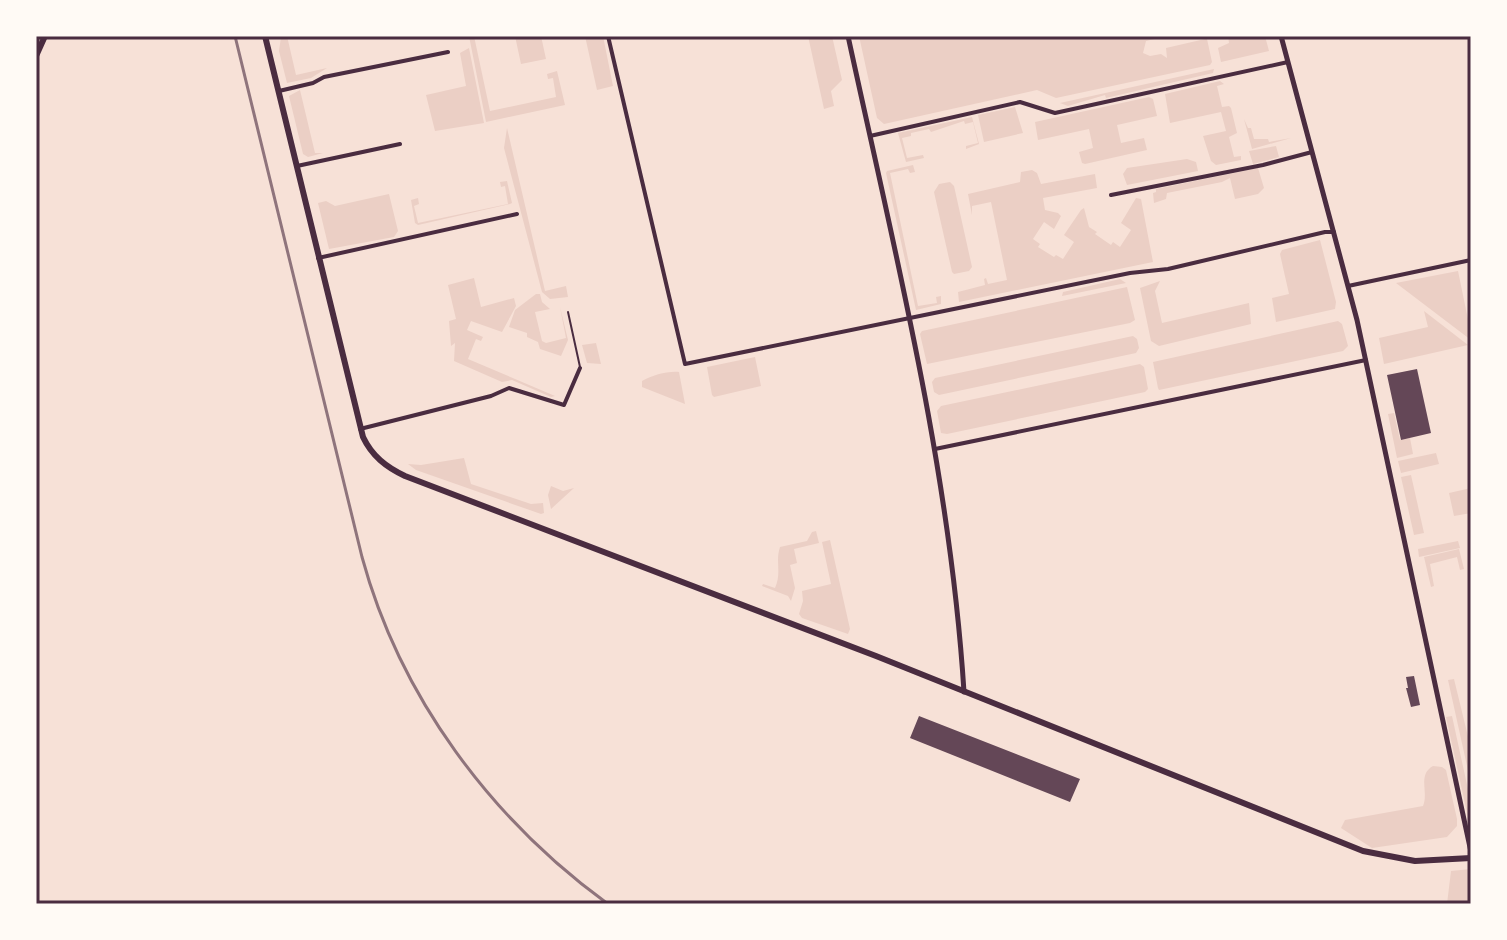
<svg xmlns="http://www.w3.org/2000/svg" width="1507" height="940" viewBox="0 0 1507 940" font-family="'Crimson Pro',serif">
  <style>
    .green { fill: #ebcfc5 }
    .building { fill: #644757 }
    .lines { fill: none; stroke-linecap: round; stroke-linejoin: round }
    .service { stroke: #4a2c40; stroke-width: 2 }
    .minor { stroke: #4a2c40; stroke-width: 4 }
    .tertiary { stroke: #4a2c40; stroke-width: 5 }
    .secondary { stroke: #4a2c40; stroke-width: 6 }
    .rail { stroke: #8f747c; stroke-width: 3 }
    .neatline { fill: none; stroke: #4a2c40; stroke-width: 3 }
  </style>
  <rect width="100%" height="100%" fill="#f7e1d7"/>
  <path class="green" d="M287,36L296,75L327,68L311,78L287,83L279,51L281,37Z
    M469,36H474L490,111L556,97L553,78L548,79L547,74L557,71L565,105L486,122Z
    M515,36H541L546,59L521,64Z
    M585,36H603L613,86L597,90Z
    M808,36H832L842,80L831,91L834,106L824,109Z
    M859,36H1167L1146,41L1143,53L1150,56L1161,54L1167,58L1166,48L1205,39H1207L1212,62L1210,65L1056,98L1037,90L884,124L877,118Z
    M1228,36H1265L1269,51L1221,62L1218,48L1229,43Z
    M469,48L484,123L435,131L426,95L466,86L460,53Z
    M1214,69L1213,73L1106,98L1105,95L1068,106L1060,103Z
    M1220,81L1224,84L1217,86L1222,107L1229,106L1231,108L1237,133L1229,137L1234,157L1241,156V160L1216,165L1211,161L1203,136L1226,131L1221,112L1170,123L1165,94Z
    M300,90L315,153H323L308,157L303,154L289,96Z
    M1149,97L1153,99L1157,116L1117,125L1121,143L1144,138L1147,150L1085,164L1082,163L1079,152L1093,148L1089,129L1038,140L1035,122Z
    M1015,107L1023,133L984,142L978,115Z
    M972,117L979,144L966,149V146L978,143L973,122L965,124L964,121L931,132L929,129L911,133V136L902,138L907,158L923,155L924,158L906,162L898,133Z
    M1244,119L1248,128H1251L1254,139H1268L1269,142L1291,138L1252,149Z
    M507,128L545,291L566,286L568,297L550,299L542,292L504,148Z
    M1276,146L1279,157L1253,164L1249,151Z
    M1187,159L1196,162L1198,171L1127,185L1123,174L1127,168Z
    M913,165L915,172L910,173L908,169L890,173L918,306L937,303L936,297L941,296V304L916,310L886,173L887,171Z
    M1258,168L1264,188L1258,194L1235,199L1230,178L1222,182L1167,193L1166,199L1154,203L1153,193L1156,192V189Z
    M1032,170L1037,173L1041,184L1095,174L1097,188L1043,198L1045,210L1058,213L1061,216L1054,229L1044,222L1033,239L1040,244L1038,247L1054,257L1056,255L1063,259L1074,242L1064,235L1081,210L1084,208L1089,227L1097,232L1095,234L1111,245L1113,242L1120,247L1131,230L1121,223L1136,198L1141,199L1153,262L959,302L958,292L985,285L984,279L986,278L988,284L1007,280L991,202L972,206V215L968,194L1020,182L1021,172Z
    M507,181L512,203L510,204L418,225L415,223L411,200L418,198L419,204L414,206L418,223L508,204L505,186L501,187L500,182Z
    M950,182L954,186L972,267L969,271L954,274L952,272L934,192L939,184Z
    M389,194L398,231L394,237L329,249L318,203L326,201L335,206Z
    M1320,240L1336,302L1335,309L1276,322L1272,298L1289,294L1280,254L1282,250Z
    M1458,271L1471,334V340L1396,283Z
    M474,278L481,307L514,298L516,306L502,332L471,321L467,330L483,337L481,341L476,339L468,359L555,396L551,397L512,380L502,382L454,361L455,343L451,346L449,321L456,319L448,285Z
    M1120,279L1126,283L1062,296L1063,292Z
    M1160,281L1155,291L1162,323L1249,303L1251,324L1159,346L1151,341L1140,288Z
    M1127,287L1135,320L1130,323L927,364L920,334L922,331Z
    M536,294H540L542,302L550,309L535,312L542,341L546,343L566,338L560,307L568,340L561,356L540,349L538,342L527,337V333L509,327L515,310Z
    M1424,311L1468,345L1384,364L1379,338L1428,327Z
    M1338,321L1342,324L1348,346L1343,351L1159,390L1158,388L1153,362Z
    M1133,336L1137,339L1139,348L1136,353L939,395L934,392L932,382L935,378Z
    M596,343L601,364L587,363L582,345Z
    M755,357L761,386L714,397L712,395L707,367Z
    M1140,364L1144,367L1148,389L1145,392L947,434L941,433L937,411L941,406Z
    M679,372L685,404L642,387V381C653,375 667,371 679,372Z
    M1394,413L1400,440L1410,438L1413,454L1397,458L1388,414Z
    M1436,453L1439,464L1401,473L1398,461Z
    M464,458L471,484L531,504L543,503L544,513L541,514L416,470L408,464L421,465Z
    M1411,475L1424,533L1414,535L1401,477Z
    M551,486L563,491L574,488L551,509L548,495Z
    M1471,488V513L1454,516L1449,493Z
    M816,531L819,543L794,549L797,563L790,565L795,588L791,601L788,596L762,586L763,584L775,588C782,572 775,562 780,547L807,541L812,532Z
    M830,540L850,629L848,634L802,618L799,614L803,601L802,591L831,584L822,542Z
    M1458,541L1460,548L1419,557L1418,549Z
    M1459,549L1464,569L1460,570L1457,557L1430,564L1434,586L1431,587L1424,557Z
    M1454,679L1471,749V784L1448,680Z
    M1452,716L1471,803L1469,822L1446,717Z
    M1433,766L1442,767L1446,770L1457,819V826L1447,837L1372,848L1341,828L1345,820L1423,806C1429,792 1417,775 1433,766Z
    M1471,869V904H1447L1451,871Z"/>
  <path class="building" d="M1417,369L1431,433L1401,440L1387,375Z
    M1414,676L1420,705L1411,707L1406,688H1408L1406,677Z
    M919,716L1080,779L1070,802L910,738Z"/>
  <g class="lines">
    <path class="service" d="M568,312L580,367"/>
    <path class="minor" d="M608,36L685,364L1130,273L1168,269L1325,232H1334
      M279,91L313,83L324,77L448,52
      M870,136L1020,102L1055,113L1288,62
      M297,166L400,144
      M1111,195L1263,165L1312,152
      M318,258L517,214
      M1348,286L1471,260
      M360,429L491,396L509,388L564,405L580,368
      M935,449L1366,360"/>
    <path class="tertiary" d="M848,36C895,253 950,470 964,692
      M1281,36L1357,320L1471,852"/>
    <path class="secondary" d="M265,36L363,437C372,456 386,467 405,476L876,656L1363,851L1415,861L1471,858
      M36,56L45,36"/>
    <path class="rail" d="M235,36L362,557C400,697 491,819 608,904"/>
  </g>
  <rect width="1507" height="940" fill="none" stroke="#fffaf5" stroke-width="76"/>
  <rect x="38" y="38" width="1431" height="864" class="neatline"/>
</svg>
